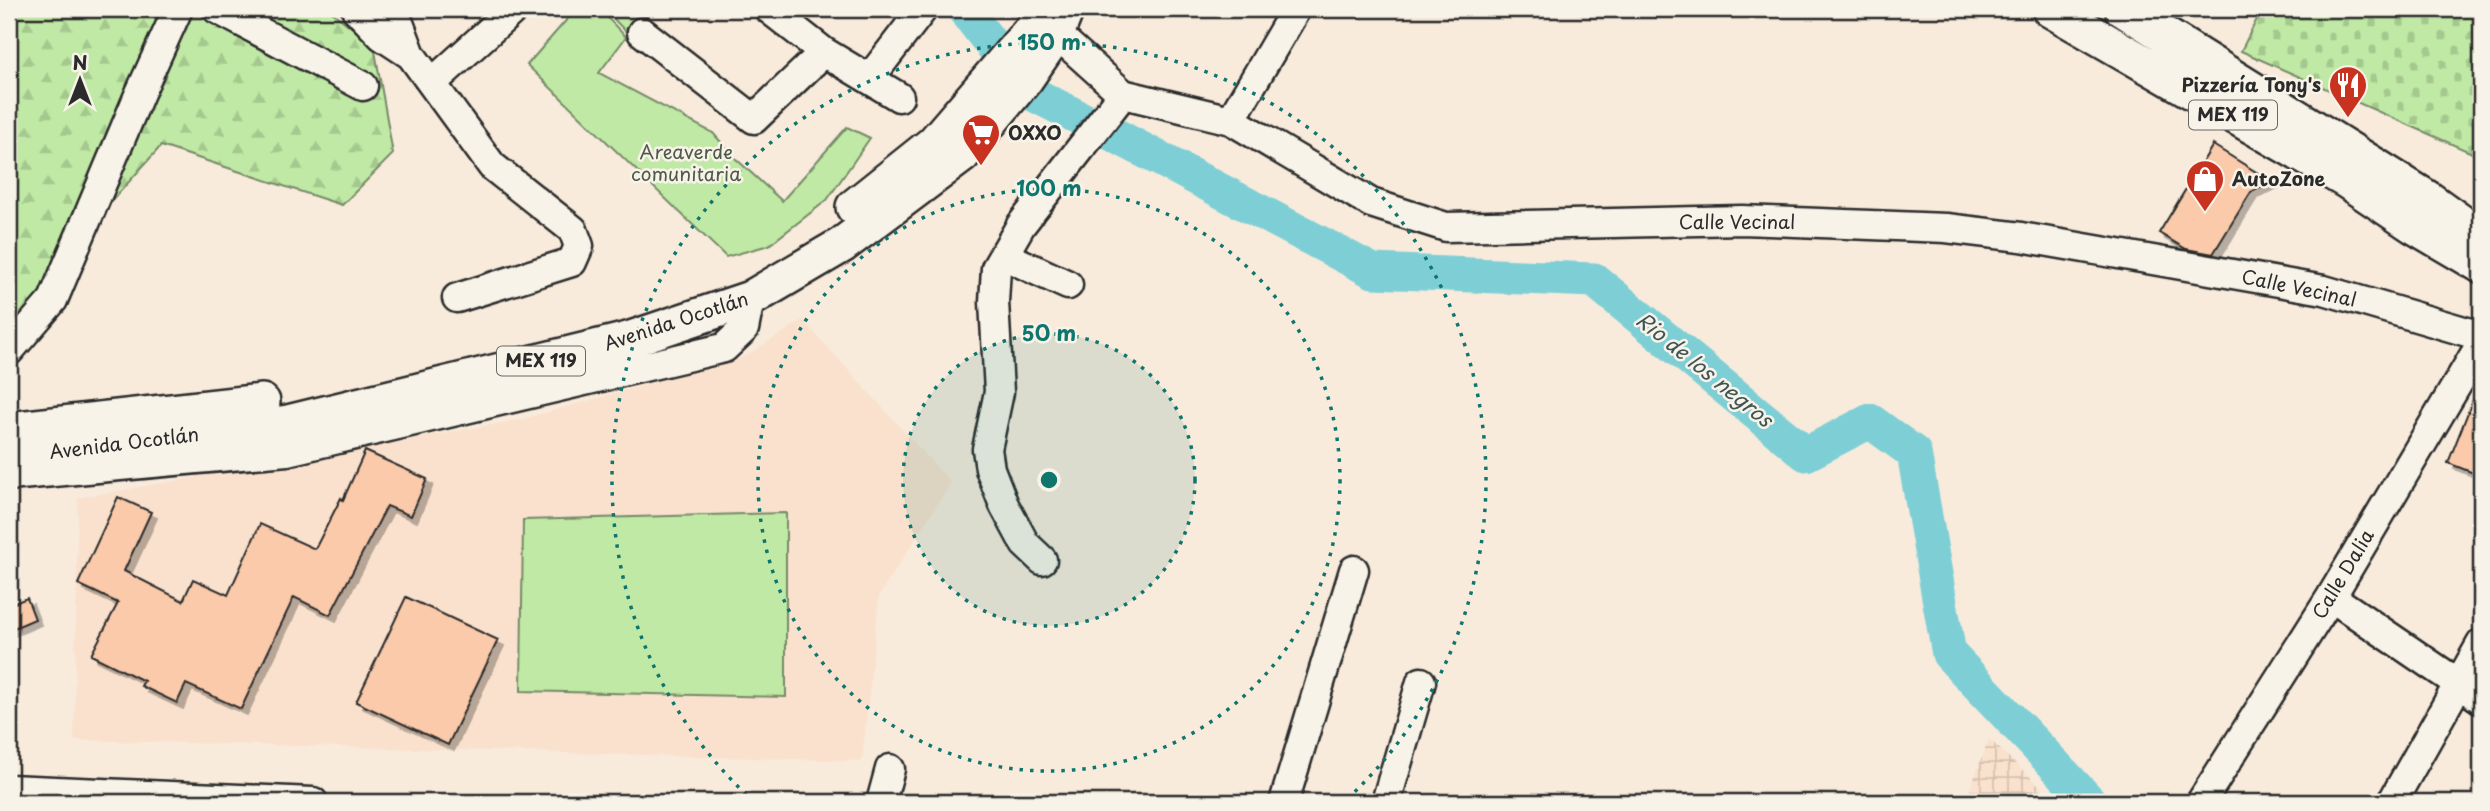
<svg xmlns="http://www.w3.org/2000/svg" width="2490" height="811" viewBox="0 0 2490 811" font-family="'Playpen Sans',sans-serif">
  <style>
    .built { fill: #f9e1cd }
    .industrial { fill: url(#industrial-grid) }
    .forest { fill: url(#forest-firs); stroke: #768a68; stroke-width: 2 }
    .cemetery { fill: url(#cemetery-stones); stroke: #768a68; stroke-width: 2 }
    .park { fill: #c0e9a5; stroke: #768a68; stroke-width: 2 }
    .lines { fill: none; stroke-linecap: round; stroke-linejoin: round }
    .river { stroke: #7ecfd5; stroke-width: 35 }
    .building { fill: #facaaa; stroke: #2b2b2b; stroke-width: 2; filter: url(#shadow) }
    .minor-casing { stroke: #2b2b2b; stroke-width: 33 }
    .major-casing { stroke: #2b2b2b; stroke-width: 40 }
    .minor { stroke: #f7f3e8; stroke-width: 28 }
    .major { stroke: #f7f3e8; stroke-width: 35 }
    .ring { fill: none; stroke: #0f766e; stroke-width: 3.5; stroke-dasharray: 3.5 7 }
    .labels { text-anchor: middle; stroke-width: 5; stroke-linejoin: round; paint-order: stroke }
    .shield { fill: #f7f3e8; stroke: #686764; stroke-width: 2 }
    .shield-label { font-size: 18px; font-weight: bold; fill: #2b2b2b }
    .poi-label { font-size: 19px; font-weight: bold; fill: #2b2b2b; stroke: #f7f3e8; text-anchor: start }
    .park-label { font-size: 19px; fill: #505a4a; stroke: #f7f3e8 }
    .street-label { font-size: 19px; fill: #2b2b2b; stroke: #f7f3e8 }
    .water-label { font-size: 21px; font-style: italic; fill: #405456; stroke: #f7f3e8 }
    .centre { fill: #0f766e; stroke: #f7f3e8; stroke-width: 3.5 }
    .ring-label { font-size: 21px; text-anchor: middle; font-weight: bold; fill: #0f766e; stroke: #f7f3e8; stroke-width: 5; stroke-linejoin: round; paint-order: stroke }
  </style>
  <defs>
    <pattern id="industrial-grid" width="8" height="8" patternUnits="userSpaceOnUse" patternTransform="scale(1.75)"><rect width="8" height="8" fill="#f9e1cd"/><path d="M0 4h8M4 0v8" fill="none" stroke="#d6c1b0"/></pattern>
    <pattern id="forest-firs" width="22" height="20" patternUnits="userSpaceOnUse" patternTransform="scale(1.75)"><rect width="22" height="20" fill="#c0e9a5"/><path d="M5 1l3.5 6h-7zM16 11l3.5 6h-7z" fill="#a5c88e"/></pattern>
    <pattern id="cemetery-stones" width="16" height="16" patternUnits="userSpaceOnUse" patternTransform="scale(1.75)"><rect width="16" height="16" fill="#c0e9a5"/><path d="M2 7V4a2 2 0 0 1 4 0v3zM10 15v-3a2 2 0 0 1 4 0v3z" fill="#a5c88e"/></pattern>
    <filter id="shadow"><feDropShadow dx="6" dy="6" stdDeviation="0" flood-color="#0004"/></filter>
  </defs>
  <rect width="100%" height="100%" fill="#f8ebdc"/>
  <filter id="ink" filterUnits="userSpaceOnUse"><feTurbulence type="fractalNoise" baseFrequency=".0143" numOctaves="2"/><feDisplacementMap in="SourceGraphic" scale="14" xChannelSelector="R" yChannelSelector="G"/><feConvolveMatrix kernelMatrix="1 2 1 2 8 2 1 2 1" color-interpolation-filters="sRGB"/></filter>
  <g filter="url(#ink)">
    <path class="built" d="M803,320L951,483L879,596L862,761L74,740L78,498L523,419L744,357Z"/>
    <path class="industrial" d="M1989,739L2057,802H1965Z"/>
    <path class="forest" d="M9,9H328L374,45L393,154L342,205L161,146L83,233L22,320L9,321Z"/>
    <path class="cemetery" d="M2262,9H2481V157L2241,51Z"/>
    <path class="park" d="M576,9H599L626,37L599,73L713,133L735,158L782,201L847,127L870,138L827,200L769,245L726,257L527,65Z
      M604,9H653L632,38Z
      M786,513V697L521,691L523,520Z"/>
    <g class="lines">
      <path class="river" d="M964,9L1029,92L1088,122
        M1107,131L1373,271L1594,280L1806,454L1870,421L1914,453L1949,654L2090,802"/>
    </g>
    <path class="building" d="M2213,145L2272,182L2251,192L2213,254L2186,249L2159,233Z
      M2480,382L2481,383V476L2448,463Z
      M365,451L427,479L411,516L387,506L330,615L294,597L241,709L186,684L177,703L141,686L144,681L91,655L118,603L78,584L118,497L151,512L124,571L183,601L193,579L228,595L260,524L315,549L341,498L343,500Z
      M406,597L498,640L448,745L356,702Z
      M27,598L35,619L9,630V605Z"/>
    <g class="lines">
      <defs>
        <path id="minor" d="M217,9L363,86
          M356,9L382,36L411,55
          M382,9L399,23L411,55L492,166L573,230L579,246L572,262L457,298
          M769,9L824,52L899,97
          M1042,21L1123,94L1231,120L1371,203L1446,227L1742,220L1946,228L2021,237L2324,290L2481,336
          M642,32L754,119L824,52
          M869,79L923,9
          M432,83L514,9
          M1231,120L1296,9
          M1003,255L1068,285
          M9,351L53,300L139,95L178,9
          M9,476L287,451L724,348L744,329L750,299
          M1042,560L1025,544L1004,505L990,469L987,449L999,392L994,302L996,268L1021,225L1123,94
          M2331,597L2481,699
          M9,789L313,802
          M881,802L890,769
          M1284,802L1354,570
          M1386,802L1421,682
          M2201,802L2331,597L2481,344
          M2392,802L2481,644"/>
        <path id="major" d="M2050,9L2346,180L2413,225L2481,265
          M2123,9L2428,199L2481,237
          M854,207L934,143L1040,20L1044,9
          M9,430L262,402
          M9,456L76,451L288,423L628,340L750,299L842,245L962,155L1026,78L1056,34L1066,9"/>
      </defs>
      <use href="#minor" class="minor-casing"/>
      <use href="#major" class="major-casing"/>
      <use href="#minor" class="minor"/>
      <use href="#major" class="major"/>
    </g>
  </g>
  <circle cx="1049" cy="480" r="146" fill="#0f766e" fill-opacity=".12"/>
  <g class="ring">
    <circle cx="1049" cy="480" r="146"/>
    <circle cx="1049" cy="480" r="291"/>
    <path d="M754 802A437 437 0 1 1 1344 802"/>
  </g>
  <defs>
    <symbol id="restaurant-pin" viewBox="-11 -11 22 30"><path d="M0 17L-7.5 6A9.5 9.5 0 1 1 7.5 6Z" fill="#c8321e" stroke="#f7f3e8"/><path d="M-5-6h1v4h1v-4h1v4h1v-4h1v5L-1.5 .5V6h-2V.5L-5-1ZM5-6V6H3V1.5H1.5Q1.5-4 5-6Z" fill="#fff"/></symbol>
    <symbol id="supermarket-pin" viewBox="-11 -11 22 30"><path d="M0 17L-7.5 6A9.5 9.5 0 1 1 7.5 6Z" fill="#c8321e" stroke="#f7f3e8"/><path d="M-6-5.5h2.5l.6 2H6L4.5 2H-2.5L-4.4-4H-6ZM-1.5 3.2a1.3 1.3 0 1 0 .1 0ZM3 3.2a1.3 1.3 0 1 0 .1 0Z" fill="#fff"/></symbol>
    <symbol id="shop-pin" viewBox="-11 -11 22 30"><path d="M0 17L-7.5 6A9.5 9.5 0 1 1 7.5 6Z" fill="#c8321e" stroke="#f7f3e8"/><path d="M-5-2.5h2.3a2.7 3.5 0 0 1 5.4 0H5L5.5 6h-11ZM-1.5-2.5h3a1.5 2.3 0 0 0-3 0Z" fill="#fff"/></symbol>
  </defs>
  <g fill-rule="evenodd">
    <use href="#restaurant-pin" x="2326" y="63" width="44" height="60"/>
    <use href="#supermarket-pin" x="959" y="111" width="44" height="60"/>
    <use href="#shop-pin" x="2183" y="157" width="44" height="60"/>
  </g>
  <g class="labels">
    <g class="shield">
      <rect x="2189" y="100.5" width="88" height="29" rx="5"/>
      <rect x="497" y="346.5" width="88" height="29" rx="5"/>
    </g>
    <g class="shield-label">
      <text x="2233" y="121">MEX 119</text>
      <text x="541" y="367">MEX 119</text>
    </g>
    <g class="poi-label">
      <text x="2321" y="92" text-anchor="end">Pizzería Tony's</text>
      <text x="1008" y="140">OXXO</text>
      <text x="2232" y="186">AutoZone</text>
    </g>
    <g class="park-label">
      <text x="686" y="159">Areaverde<tspan x="686" dy="22">comunitaria</tspan></text>
    </g>
    <g class="street-label">
      <text x="1737" y="229">Calle Vecinal</text>
      <text transform="translate(2299 288) rotate(12)" y="7">Calle Vecinal</text>
      <text transform="translate(676 321) rotate(-18)" y="7">Avenida Ocotlán</text>
      <text transform="translate(124 443) rotate(-7)" y="7">Avenida Ocotlán</text>
      <text transform="translate(2343 574) rotate(-59)" y="7">Calle Dalia</text>
    </g>
    <g class="water-label">
      <text transform="translate(1704 370) rotate(39)" y="7">Rio de los negros</text>
    </g>
  </g>
  <circle cx="1049" cy="480" r="10" class="centre"/>
  <g class="ring-label">
    <text x="1049" y="50">150 m</text>
    <text x="1049" y="196">100 m</text>
    <text x="1049" y="341">50 m</text>
  </g>
  <rect width="2490" height="811" fill="none" stroke="#f7f3e8" stroke-width="35"/>
  <rect x="18" y="18" width="2455" height="776" fill="none" stroke="#2b2b2b" stroke-width="2.5" filter="url(#ink)"/>
  <g transform="translate(80 80)" stroke="#f7f3e8" stroke-width="5" paint-order="stroke">
  <path d="M0-5L12 26L0 18L-12 26Z" fill="#2b2b2b"/>
  <text y="-10" font-size="19" font-weight="bold" text-anchor="middle" fill="#2b2b2b">N</text>
  </g>
</svg>
